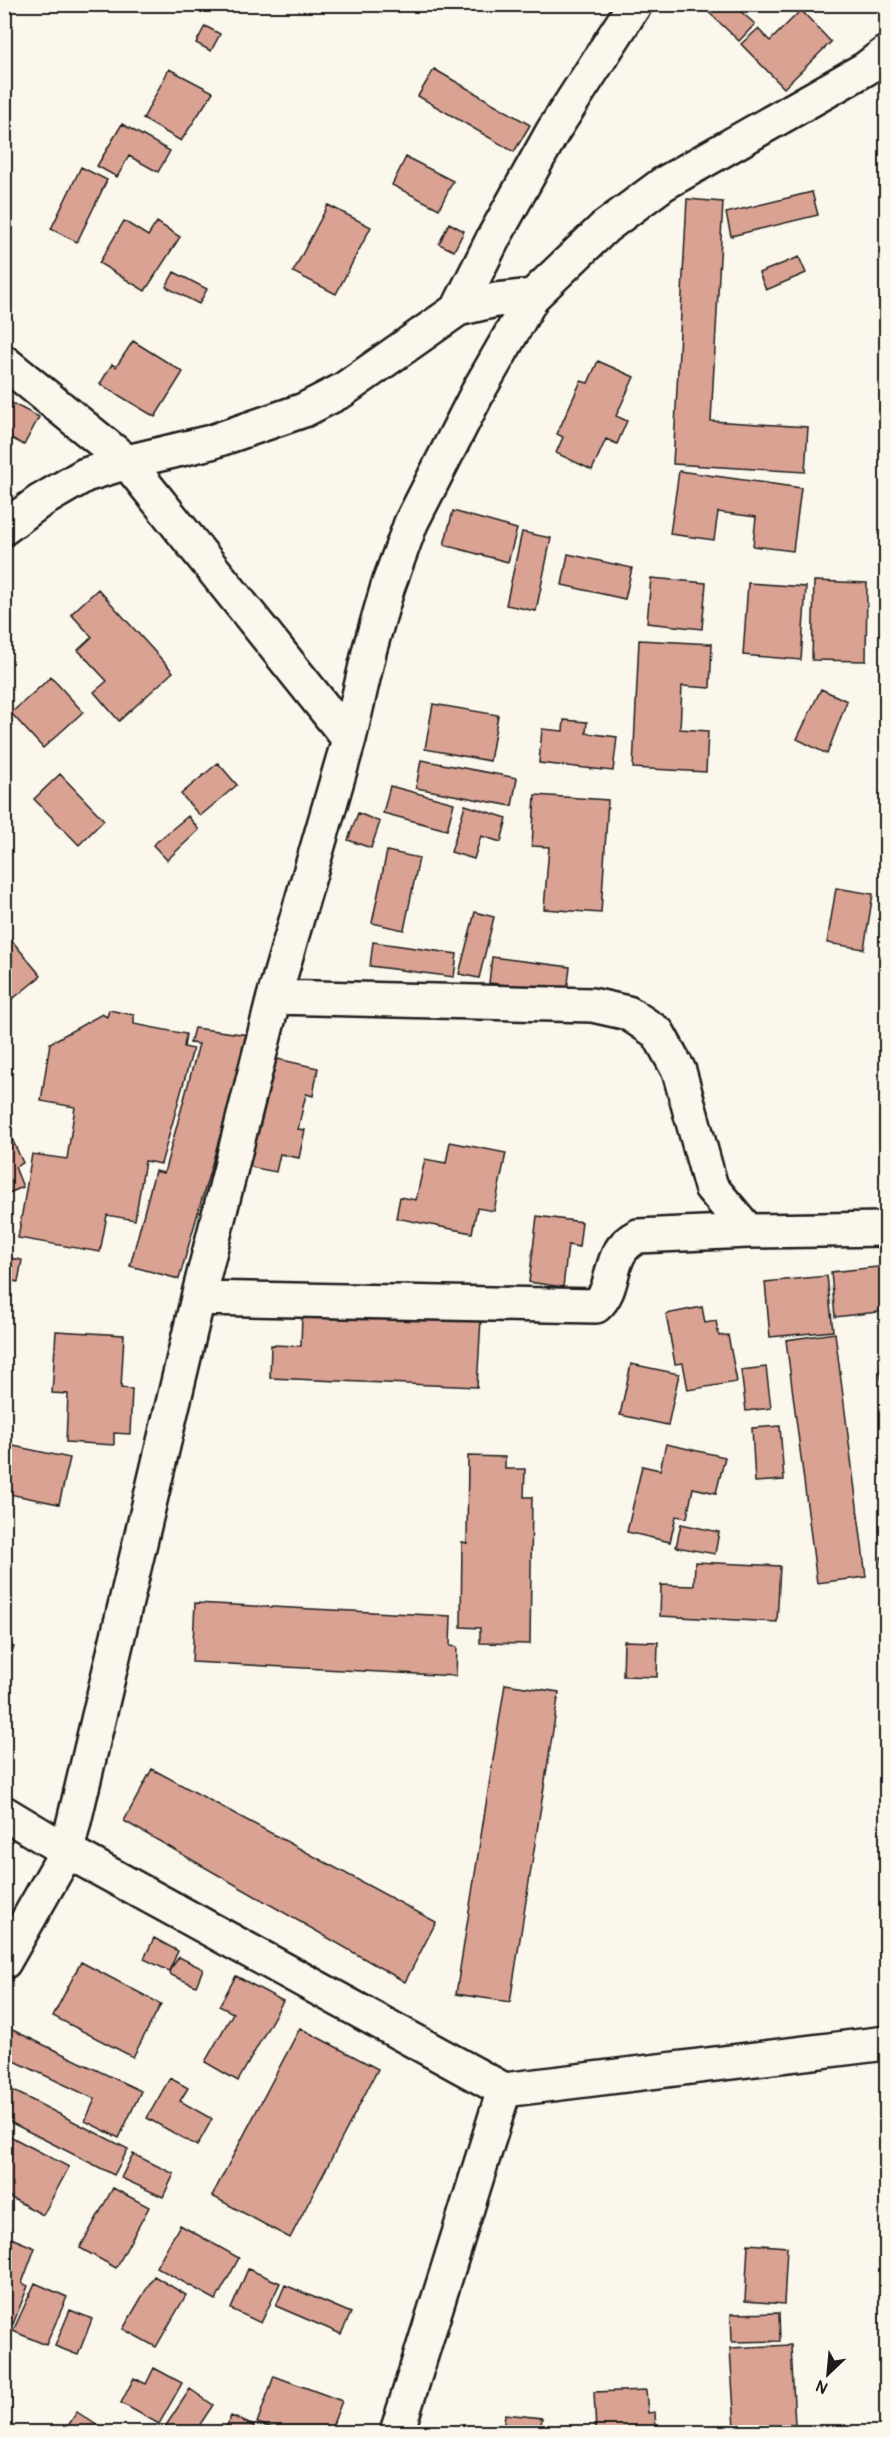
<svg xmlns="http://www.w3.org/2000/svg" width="891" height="2437" viewBox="0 0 891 2437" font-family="Pangolin,sans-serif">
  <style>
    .building { fill: #daa293; stroke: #1c1c1c; stroke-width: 1.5 }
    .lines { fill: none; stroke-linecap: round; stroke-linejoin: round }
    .minor-casing { stroke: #1c1c1c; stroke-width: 38 }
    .minor { stroke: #fbf7ec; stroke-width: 33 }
  </style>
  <rect width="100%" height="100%" fill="#fbf7ec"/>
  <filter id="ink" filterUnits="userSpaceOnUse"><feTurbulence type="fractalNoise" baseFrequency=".0167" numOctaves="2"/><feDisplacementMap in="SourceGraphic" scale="12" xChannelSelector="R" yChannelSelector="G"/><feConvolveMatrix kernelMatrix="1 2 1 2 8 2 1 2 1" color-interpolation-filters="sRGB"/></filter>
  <g filter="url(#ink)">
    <path class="building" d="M700,4H732L755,24L739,41Z
      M801,10L831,42L784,88L741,44L758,29L770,41Z
      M205,26L220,34L211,51L196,43Z
      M169,69L213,92L181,141L143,119Z
      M434,69L530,125L514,152L418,96Z
      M4,124L14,131L4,143Z
      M122,124L170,151L158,172L129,156L117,177L97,166Z
      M406,157L453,181L439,209L392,185Z
      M81,167L107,180L77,242L51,229Z
      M812,192L818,215L731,236L726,213Z
      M687,199L723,202L711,421L808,427L805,472L673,464Z
      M328,205L371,227L336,294L293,272Z
      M124,221L148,236L157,222L180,237L145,291L99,263Z
      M449,223L464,231L454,251L439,244Z
      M799,257L806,273L766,290L759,273Z
      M174,272L207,289L199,304L166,287Z
      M133,341L183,372L155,417L100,384L112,364L116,367Z
      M598,361L634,377L616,416L627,421L617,444L606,439L592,470L556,453L563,437L557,434L581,381L588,383Z
      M4,399L39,417L24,445L4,434Z
      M679,471L801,488L793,551L753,546L756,517L718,512L714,540L670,534Z
      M453,511L517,529L508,562L444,545Z
      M522,532L551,538L536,611L506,605Z
      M568,554L632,568L625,599L562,585Z
      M651,578L706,583L702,629L647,623Z
      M814,581L867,583L866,661L812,660Z
      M748,583L806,587L801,660L743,655Z
      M98,589L173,672L119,721L94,692L107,681L78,650L92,637L71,614Z
      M639,640L712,644L710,688L682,686L680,729L708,731L706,772L633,768Z
      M51,677L83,712L43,748L11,713Z
      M821,689L847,701L827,754L797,739Z
      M433,704L498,715L490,761L425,749Z
      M564,720L587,722L586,733L617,737L613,771L539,763L542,729L563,731Z
      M421,760L517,778L512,806L416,788Z
      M218,763L237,785L200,816L181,794Z
      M60,774L104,820L79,845L34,799Z
      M390,786L454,803L447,830L383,813Z
      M535,795L608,800L601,913L544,909L549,847L532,846Z
      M465,805L507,818L501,842L481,836L474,859L451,852Z
      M358,813L380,822L371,848L348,840Z
      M188,816L199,830L167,860L153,845Z
      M387,851L419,858L404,930L372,923Z
      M836,888L873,894L864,949L827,943Z
      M475,912L494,917L479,978L459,974Z
      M4,931L41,976L4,1006Z
      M373,942L457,954L454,977L370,966Z
      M492,957L570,967L567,992L489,983Z
      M109,1010L134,1015V1024L186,1034L184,1047L193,1049L161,1164L145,1161L135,1220L107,1215L100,1252L18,1238L32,1154L67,1159L75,1107L41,1101L50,1043L102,1014L107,1017Z
      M194,1028L249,1035L179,1279L130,1266L155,1171L164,1173L199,1044L190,1043Z
      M273,1058L318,1068L313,1096L306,1094L298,1129L305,1130L299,1158L280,1154L276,1172L250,1167Z
      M4,1121L23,1163L15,1167L23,1187L4,1195Z
      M450,1142L506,1153L494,1211L477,1208L472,1233L396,1218L400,1197L416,1200L425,1159L446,1163Z
      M537,1216L582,1222L579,1247L568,1245L563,1287L529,1282Z
      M4,1257L22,1260L18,1282L4,1279Z
      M886,1266V1311L835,1317L831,1272Z
      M827,1276L833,1331L770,1337L765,1282Z
      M702,1307L705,1323L716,1321L719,1336L728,1335L737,1382L688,1390L683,1363L675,1364L666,1314Z
      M302,1314L481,1319L477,1387L270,1378L271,1345L301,1346Z
      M56,1331L124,1335L121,1388L132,1389L130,1434L114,1433V1445L66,1442L68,1394L52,1393Z
      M835,1333L866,1577L817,1583L786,1340Z
      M631,1364L679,1374L668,1425L620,1415Z
      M766,1367L771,1408L746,1411L741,1370Z
      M886,1368V1412L880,1369Z
      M780,1426L784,1480L755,1482L752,1428Z
      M4,1444L70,1458L59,1504L4,1493Z
      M666,1444L725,1457L716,1493L693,1488L687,1518L676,1516L670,1542L627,1532L642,1466L660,1470Z
      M468,1456L505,1457V1469H525L524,1497H532L530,1644L480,1643V1628L461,1627L462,1542L467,1543Z
      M681,1524L719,1532L715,1554L676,1547Z
      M886,1556V1592L881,1557Z
      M695,1562L780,1566L777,1622L660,1616L661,1585L694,1586Z
      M195,1603L451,1616L450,1646L457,1647L456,1676L192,1662Z
      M624,1641L658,1642L657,1677L623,1676Z
      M4,1642L14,1647L4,1667Z
      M505,1684L559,1692L510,2002L456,1994Z
      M152,1769L436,1922L405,1982L124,1821Z
      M154,1938L178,1951L169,1971L144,1959Z
      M179,1957L203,1969L196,1986L171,1975L169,1971Z
      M81,1962L161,2004L133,2057L53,2016Z
      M236,1976L283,2001L238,2081L205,2062L233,2013L219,2006Z
      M4,2026L141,2091L119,2138L85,2121L95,2099L4,2056Z
      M300,2028L378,2069L290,2238L212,2196Z
      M170,2078L188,2088L180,2101L212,2119L197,2146L147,2118Z
      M4,2086L128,2149L114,2175L4,2119Z
      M4,2133L69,2167L43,2215L4,2194Z
      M133,2154L174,2174L163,2197L121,2178Z
      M113,2188L149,2207L116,2268L80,2248Z
      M180,2225L239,2258L216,2300L156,2267Z
      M4,2235L35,2248L22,2283L28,2286L13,2324L4,2321Z
      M748,2244L787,2247L784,2304L745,2301Z
      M248,2269L280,2283L261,2323L231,2309Z
      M154,2276L186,2295L156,2347L123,2329Z
      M35,2283L67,2297L46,2345L13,2331Z
      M285,2285L351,2313L341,2334L276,2306Z
      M70,2310L92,2319L78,2355L55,2346Z
      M779,2313L780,2341L732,2342L731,2314Z
      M791,2345L795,2425L735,2428L730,2348Z
      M154,2368L182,2383L159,2424L121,2403L134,2378L146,2384Z
      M274,2376L342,2401L330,2432H284L257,2423Z
      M190,2389L213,2405L195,2432H173L165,2427Z
      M646,2390L648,2413L655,2412L656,2432H596L594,2392Z
      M77,2412L107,2432H64Z
      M505,2414L542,2418L540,2432H503Z
      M231,2416L254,2426L252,2432H224Z"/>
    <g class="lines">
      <defs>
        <path id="minor" d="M533,296L496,300L458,309L494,237L553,131L635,4
          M4,362L127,462L349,739
          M4,528L39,502L85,475L127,462L211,442L304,410L343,390L458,309
          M274,997L592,1005L628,1013L658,1033L679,1071L711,1187L748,1231L886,1229
          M198,1298L596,1306C619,1286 604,1253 638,1236L748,1231
          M4,1813L67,1851L504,2090L886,2043
          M4,1962L67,1851L198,1298L274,997L349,739L370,648L388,586L411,523L480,388L533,296L605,227L663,184L865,69L886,53
          M397,2432L504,2090"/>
      </defs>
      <use href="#minor" class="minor-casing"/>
      <use href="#minor" class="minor"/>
    </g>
  </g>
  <rect width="891" height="2437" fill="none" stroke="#fbf7ec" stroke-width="24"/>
  <rect x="12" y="12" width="867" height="2413" fill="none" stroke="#1c1c1c" stroke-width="2" filter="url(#ink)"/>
  <g transform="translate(828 2374) rotate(206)" stroke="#fbf7ec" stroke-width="4.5" paint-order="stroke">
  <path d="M0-4.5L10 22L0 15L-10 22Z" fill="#1c1c1c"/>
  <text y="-9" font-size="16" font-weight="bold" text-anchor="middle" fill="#1c1c1c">N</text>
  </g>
</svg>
